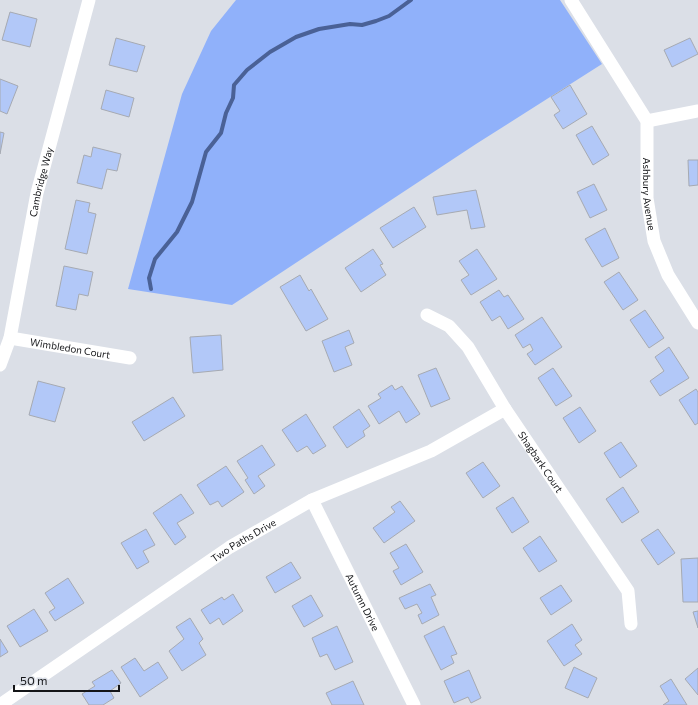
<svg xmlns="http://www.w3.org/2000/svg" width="698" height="705" viewBox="0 0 698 705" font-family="Commissioner,sans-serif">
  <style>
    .green { fill: #90b1fa }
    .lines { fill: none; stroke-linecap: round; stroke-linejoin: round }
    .stream { stroke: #4a6196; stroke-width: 4 }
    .building { fill: #b2c8f8; stroke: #a6aab2 }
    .minor { stroke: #fff; stroke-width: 13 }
    .labels { text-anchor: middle; stroke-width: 3; stroke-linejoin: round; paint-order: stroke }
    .street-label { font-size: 10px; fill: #141518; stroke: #dbdfe7 }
  </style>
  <rect width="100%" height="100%" fill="#dbdfe7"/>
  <path class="green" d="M236,0H560L602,64L476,144L232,305L128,289L182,94L211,31Z"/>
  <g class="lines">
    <path class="stream" d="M151,289L149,278L155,259L177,232L192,202L206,152L221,133L226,113L233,98L234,85L247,70L270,52L296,37L319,29L350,24L362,25L376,21L389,16L411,0"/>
  </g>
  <path class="building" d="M10,12L37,19L30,47L2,40Z
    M116,38L145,46L137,72L109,65Z
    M690,38L698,54L672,67L664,50Z
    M0,79L18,86L7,114L0,111Z
    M570,85L587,114L563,129L554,115L560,111L551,97Z
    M106,90L134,98L129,117L101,109Z
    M592,126L609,155L593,165L576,135Z
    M0,132L4,133L0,154Z
    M93,147L121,154L117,171L107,169L102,189L77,183L84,155L91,157Z
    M688,160H698V185L689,186Z
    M594,184L607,210L590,218L577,192Z
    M476,190L485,227L471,229L467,210L437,215L433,197Z
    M76,200L90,203L88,212L96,214L87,254L65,249Z
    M414,207L426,227L393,248L380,228Z
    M605,228L619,258L602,267L585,239Z
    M373,249L383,264L380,265L386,275L361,292L345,268Z
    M477,249L497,279L471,295L461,280L469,275L459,261Z
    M64,266L93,272L88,296L79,294L76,310L56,306Z
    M619,272L638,300L623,310L604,282Z
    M300,275L309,291L311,289L328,319L306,331L280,287Z
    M499,290L504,297L508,295L524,319L508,329L500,316L492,321L480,302Z
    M645,310L664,338L649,348L630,320Z
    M542,317L562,347L535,365L527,354L533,350L530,344L523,348L515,335Z
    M349,330L354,343L345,347L352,365L334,372L322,341Z
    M221,335L223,370L193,373L190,337Z
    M669,347L689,378L660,396L650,381L664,371L655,357Z
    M436,368L450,399L431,407L418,375Z
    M553,368L572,396L556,406L538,378Z
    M38,381L65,388L55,422L29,415Z
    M392,385L395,390L402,386L420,414L406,423L399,411L379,424L368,406L381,398L378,394Z
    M696,389L698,392V423L695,425L679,400Z
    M173,397L185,416L144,441L132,422Z
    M580,407L596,431L579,443L563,418Z
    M359,409L370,426L363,431L365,436L347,448L333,427Z
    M306,414L326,446L313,454L307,446L297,452L282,430Z
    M621,442L637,466L620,478L604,453Z
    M262,445L275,465L258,476L265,486L254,494L245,480L248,478L237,461Z
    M483,462L500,486L483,498L466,473Z
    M226,466L244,492L222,507L218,501L210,505L197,485Z
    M623,487L639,512L622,523L606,499Z
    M181,494L194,513L177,523L186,537L175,545L153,513Z
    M513,497L529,522L512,533L496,508Z
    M400,501L415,521L384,543L373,528L395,512L391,507Z
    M146,529L155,545L143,551L149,562L137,569L121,543Z
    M658,529L675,553L658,565L641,540Z
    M540,536L557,561L539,572L523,548Z
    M406,544L423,572L401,585L393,571L399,568L390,553Z
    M698,558V602H683L681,559Z
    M291,562L301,578L275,593L266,577Z
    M68,578L84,603L55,621L49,612L55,608L45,593Z
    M430,584L436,595L431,597L439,615L422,624L418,615L422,613L417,604L405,609L399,598Z
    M561,585L572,601L551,615L540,598Z
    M233,594L243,611L223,625L219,618L210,624L201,610L222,597L224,600Z
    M311,595L323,616L304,627L292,606Z
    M34,609L48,631L20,647L7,626Z
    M698,611V628L693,612Z
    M190,618L203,639L199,643L206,655L182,671L169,651L184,639L176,627Z
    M572,624L582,640L575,645L582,654L564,666L547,641Z
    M337,626L353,662L335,670L327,654L320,657L312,638Z
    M444,626L457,654L451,656L454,663L441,670L424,636Z
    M0,639L8,652L0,657Z
    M135,658L144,671L158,662L168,678L140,697L121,667Z
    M574,667L597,678L588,698L565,688Z
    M698,668V695L685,679Z
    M112,670L121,683L110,691L114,698L103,705H89L82,694L95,686L92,682Z
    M469,670L481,698L471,703L468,697L454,703L444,681Z
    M671,679L687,705H663L669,701L660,686Z
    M353,681L364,705H332L326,693Z"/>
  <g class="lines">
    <g class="minor">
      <path id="s1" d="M571,0L647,121V198L654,241L668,275L698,323"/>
      <path d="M647,121L698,111"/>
      <path id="s2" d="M427,315L449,326L468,347L505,409L628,591L631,624"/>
      <path id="s3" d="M10,338L130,358"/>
      <path id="s4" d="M0,365L10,338L37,193L89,0"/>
      <path id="s5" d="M312,500L414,705"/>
      <path id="s6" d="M0,705L230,547L312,500L431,451L505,409"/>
    </g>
  </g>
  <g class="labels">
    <g class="street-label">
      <text dy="4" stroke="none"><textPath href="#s4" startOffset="188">Cambridge Way</textPath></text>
      <text dy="4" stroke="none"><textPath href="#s1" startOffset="216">Ashbury Avenue</textPath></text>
      <text dy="4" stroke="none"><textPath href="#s3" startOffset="61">Wimbledon Court</textPath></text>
      <text dy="4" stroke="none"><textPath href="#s2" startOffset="189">Shagbark Court</textPath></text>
      <text dy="4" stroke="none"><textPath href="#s6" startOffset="294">Two Paths Drive</textPath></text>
      <text dy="4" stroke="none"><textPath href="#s5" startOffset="114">Autumn Drive</textPath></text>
    </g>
  </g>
  <path d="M14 685v6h105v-6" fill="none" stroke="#141518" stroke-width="2"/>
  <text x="20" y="685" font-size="12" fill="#141518" stroke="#dbdfe7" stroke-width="3" paint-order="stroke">50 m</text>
</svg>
